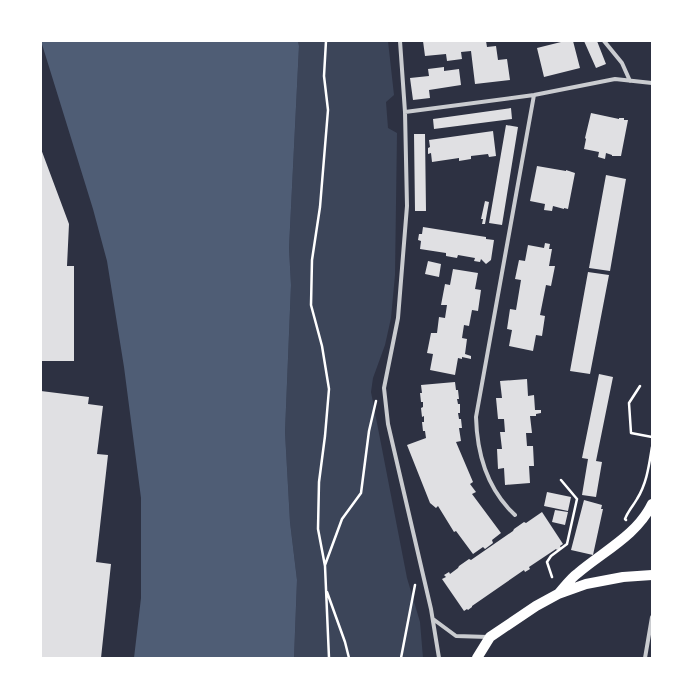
<svg xmlns="http://www.w3.org/2000/svg" width="693" height="699" viewBox="0 0 693 699" font-family="'Nunito Sans',sans-serif">
  <style>
    .green { fill: #3c4559 }
    .water { fill: #4f5d75 }
    .building { fill: #e0e0e3 }
    .lines { fill: none; stroke-linecap: round; stroke-linejoin: round }
    .path { stroke: #fff; stroke-width: 2.5 }
    .minor { stroke: #caccd0; stroke-width: 4 }
    .primary { stroke: #fff; stroke-width: 10 }
  </style>
  <rect width="100%" height="100%" fill="#2d3142"/>
  <path class="green" d="M298,41H388L394,95L386,102L388,128L397,133L395,275L391,318L385,345L373,378L371,392L407,578L420,622L423,658H294L297,580L290,522L285,432L291,285L289,248L299,46Z"/>
  <path class="water" d="M41,41H298L299,46L289,248L291,285L285,432L290,522L297,580L294,658H134L141,598V498L124,367L107,261L93,209Z"/>
  <path class="building" d="M423,41H486L487,47L496,46L498,60L507,59L510,80L475,84L471,51L461,52L462,59L447,61L446,54L425,56Z
    M565,41H573L580,68L544,77L537,48Z
    M584,41H597L606,64L596,68Z
    M444,67V71L459,69L461,85L429,90L430,98L413,100L410,78L429,76L428,69Z
    M511,108L512,119L434,129L433,119Z
    M591,113L619,119V118H624V120H628L621,156H612V155L606,153L605,159L598,157L599,152L584,149L586,139L585,138Z
    M506,125L518,127L502,225L489,223Z
    M493,131L496,156L489,157L488,154L471,156V159L459,161V158L432,162L431,153L428,154V148L430,147L429,140Z
    M414,134H425L426,211H415Z
    M41,149L69,224L67,266H74V361H41Z
    M537,166L566,171V170L575,173L568,209L564,208V209L553,206L552,211L544,210L545,204L530,201Z
    M606,175L626,179L610,271L589,268Z
    M485,201L489,202L485,224H482L483,219H481Z
    M423,227L486,237V239L494,240L491,260L486,264L481,259L480,262L474,261L475,258L458,255L457,258L446,256V253L420,249L421,241L418,240L419,234H422Z
    M545,243L550,244L549,249H552L549,266H555L551,286L546,285L540,315L545,316L542,336L536,335L533,351L509,346L512,330L507,329L510,309L516,310L521,280L515,279L519,260L525,261L528,245L544,248Z
    M428,261L441,264L439,277L425,274Z
    M453,269L478,273L475,289L481,290L478,311L472,310L469,326L464,325L462,338L467,339L465,354L471,356V359L462,357V359L458,358L455,375L430,370L433,354L427,353L431,333H437L439,317L445,318L447,305H441L445,284L450,285Z
    M588,272L609,275L590,374L570,371Z
    M599,374L613,377L596,461L602,462L596,497L582,495L588,459L582,458Z
    M527,379L528,396L534,395L535,410H541V413L536,414V416H530L532,433H526L527,446H533L534,466H529L530,483L505,485L504,468L498,469L497,449H502L500,432H505L504,419H498L496,398H502L500,381Z
    M455,382L456,390H458L459,399H457L458,404H460V413H458L459,419H461L462,428H459L461,441L456,442L473,482L470,484L476,492L472,494L501,533L492,540L493,543L485,549L483,547L473,554L456,531L454,532L438,506L436,508L430,503L407,445L426,438L425,431H423L422,422H424V416L422,417L421,408L423,407V402H421L420,393H422L421,385Z
    M41,391L89,397L88,404L103,406L97,454L108,455L96,562L111,564L101,658H41Z
    M547,492L571,497L568,511L544,506Z
    M584,500L602,505L601,509H603L593,555L571,550Z
    M555,510L568,512L565,525L552,522Z
    M542,512L563,544L560,546L561,548L557,550L556,549L529,567L530,569L525,572L524,570L472,606V607L468,610L467,609L464,611L442,579L446,577L444,575L449,572L450,574L458,568L459,566L469,559L471,560L513,531L514,529L524,522L526,523Z"/>
  <g class="lines">
    <path class="path" d="M326,41L324,76L328,110L320,207L312,260L311,305L322,346L329,389L325,436L319,482L318,529L325,566L329,658
      M640,386L629,403L631,433L652,437
      M626,520L625,519C628,511 633,506 637,499C647,483 649,465 652,447
      M325,565L342,519L361,493L369,431L376,401
      M552,577L547,562L551,556L567,544L577,499L561,480
      M327,592L345,642L349,658
      M401,658L415,585"/>
    <path class="minor" d="M400,41L405,112L407,206L398,318L384,388L388,424L431,609L439,658
      M604,41L622,63L630,81
      M405,112L534,95L615,79L652,83
      M515,515C487,489 477,454 476,417L534,95
      M433,619L456,636L488,637
      M645,658L652,617"/>
    <path class="primary" d="M559,593C565,586 571,578 578,573C604,551 637,535 652,504
      M477,658L490,637L536,606L558,594L586,584L623,577L652,575"/>
  </g>
  <rect width="693" height="699" fill="none" stroke="#ffffff" stroke-width="84"/>
</svg>
